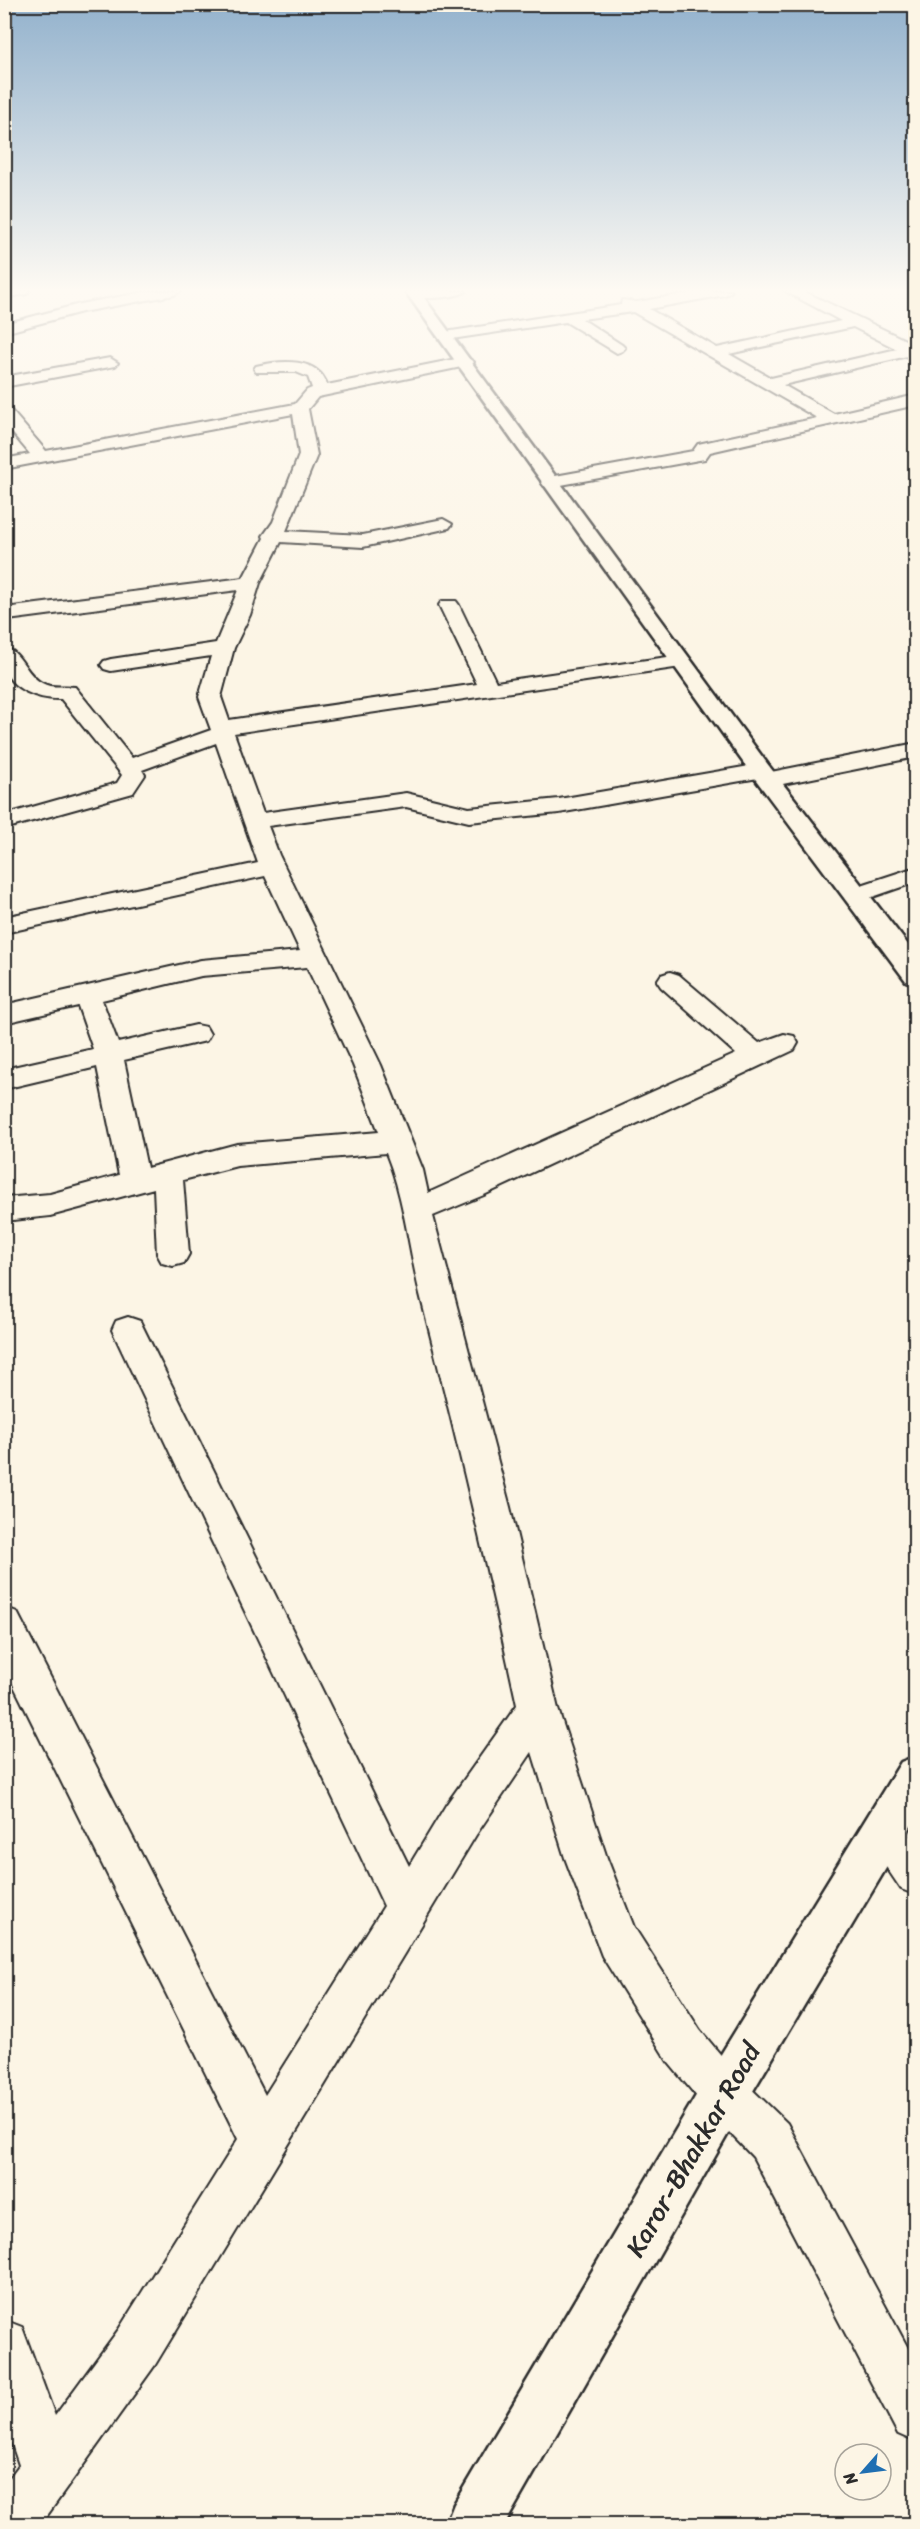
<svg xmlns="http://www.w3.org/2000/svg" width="920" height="2529" viewBox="0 0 920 2529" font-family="Sriracha,sans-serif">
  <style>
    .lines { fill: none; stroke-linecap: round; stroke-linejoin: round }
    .minor-casing { stroke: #2b2b2b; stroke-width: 4 }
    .major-casing { stroke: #2b2b2b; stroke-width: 5 }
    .minor { fill: #fcf5e5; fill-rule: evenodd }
    .major { fill: #fcf5e5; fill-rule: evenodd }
    .labels { text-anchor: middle; stroke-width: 5; stroke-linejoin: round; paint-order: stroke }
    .near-street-label { font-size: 27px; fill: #2b2b2b; stroke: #fcf5e5 }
  </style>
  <rect width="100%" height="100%" fill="#fcf5e5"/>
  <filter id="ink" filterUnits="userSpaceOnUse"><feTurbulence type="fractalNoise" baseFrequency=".0167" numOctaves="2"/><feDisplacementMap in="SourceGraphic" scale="12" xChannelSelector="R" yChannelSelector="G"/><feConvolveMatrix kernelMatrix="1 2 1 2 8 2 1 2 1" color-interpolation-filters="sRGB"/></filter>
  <g filter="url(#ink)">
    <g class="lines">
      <defs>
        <path id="minor" d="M4,291H29L27,294L4,298Z
          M151,291H181L174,295L82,312L4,333V324L80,304Z
          M410,291H466C459,298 414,301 407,294Z
          M702,291H732L725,295L649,309L717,348L841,321L785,291H803L916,345V354L783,385L834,414L916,395V405L710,452L705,459L699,460L550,487L544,486L541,482L544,478L693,451L698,444L817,418L633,312L582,319L622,345L625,348L622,351L617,353L566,322L445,340L438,336L445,332L621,305L622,300L637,302ZM853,327L897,349L771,378L729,354Z
          M466,357L474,362L471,365L318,397L308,409L317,455L286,531L363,535L443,519L452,524L449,528L363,547L281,542L260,583L250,615L234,648L221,697L229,720L477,684L439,605L442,601H456L459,605L496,682L681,655L688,657L691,661L688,665L681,667L234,733L263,813L406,793L469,808L559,799L761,764L769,766L771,772L916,743V757L768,787L760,785L758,778L559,813L469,822L406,807L268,826L279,855L381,1065L423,1170L428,1193L736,1054L661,987L657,981L661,975L670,972L679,975L759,1043L784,1034L794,1036L798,1043L794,1050L484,1195L433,1216L510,1507L558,1709L607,1858L634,1927L700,2030L740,2078L787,2123L916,2363V2442L898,2434L753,2157L708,2110L668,2062L602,1956L565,1858L532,1752L476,1835L155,2365L41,2524H4V2485L19,2465L4,2421V2320L22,2327L55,2416L119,2329L238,2139L4,1666V1607L17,1612L265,2095L384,1906L112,1330L116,1321L128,1317L140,1321L409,1866L446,1805L517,1705C488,1570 456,1436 422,1302C409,1253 405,1200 386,1153L237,1166L183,1180L189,1254L184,1263L173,1266L162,1263L157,1254L154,1188L50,1216L4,1221V1198L50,1194L119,1175L97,1067L4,1089V1069L93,1049L78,1006L4,1023V1005L201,960L300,951L265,876L4,933V917L258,863L216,743L142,770L145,775L133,793L4,829V815L117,783L122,775L61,699C40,700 10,690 4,667C3,661 4,653 4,647C21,651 26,675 42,683C52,689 64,685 75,687L132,758L211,730L199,697L211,656L111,671L104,669L101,665L104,661L111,659L216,643L238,590L8,620L4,619V602L13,607L243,578L264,538L263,536L273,522L299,455L293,414L4,469V459L30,454L4,423V407L10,409L46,451L295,404L307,390L312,388L308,377L296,372H256L254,369L256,366C281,360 318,357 327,385ZM307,967L353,1065L379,1132L237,1144L147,1168L124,1060L206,1041L210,1034L206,1027L196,1025L118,1043L102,1000L201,976Z
          M110,358L118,363L115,366L4,387V377Z
          M916,867V882L855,903L846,900L843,895L846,890Z
          M885,1807C920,1824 916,1859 916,1895L901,1889L870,1843L864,1828L870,1813Z"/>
        <path id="major" d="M405,291H419L769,766L916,955V984L906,981L753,776Z
          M916,1756V1818L741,2111L505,2524H446L454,2504L707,2077L901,1762Z"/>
      </defs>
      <use href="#minor" class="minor-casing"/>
      <use href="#major" class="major-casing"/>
      <use href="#minor" class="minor"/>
      <use href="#major" class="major"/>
    </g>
  </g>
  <linearGradient id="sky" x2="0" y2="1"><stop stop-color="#93b2cd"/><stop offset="0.45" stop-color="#fefaf3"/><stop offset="1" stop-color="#fefaf3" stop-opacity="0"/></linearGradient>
  <rect width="920" height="645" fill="url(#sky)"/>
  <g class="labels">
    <g class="near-street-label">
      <text transform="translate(693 2150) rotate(-60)" y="9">Karor-Bhakkar Road</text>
    </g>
  </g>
  <rect width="920" height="2529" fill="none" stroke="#fcf5e5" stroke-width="24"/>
  <rect x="12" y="12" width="896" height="2505" fill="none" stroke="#2b2b2b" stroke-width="2" filter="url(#ink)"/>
  <g transform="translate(863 2472) rotate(242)"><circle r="28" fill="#fcf5e5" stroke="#a8a49b" stroke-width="1.5"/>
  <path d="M0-4.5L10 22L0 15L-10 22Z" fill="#1f6fb2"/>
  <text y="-9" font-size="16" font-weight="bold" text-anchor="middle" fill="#2b2b2b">N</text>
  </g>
</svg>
